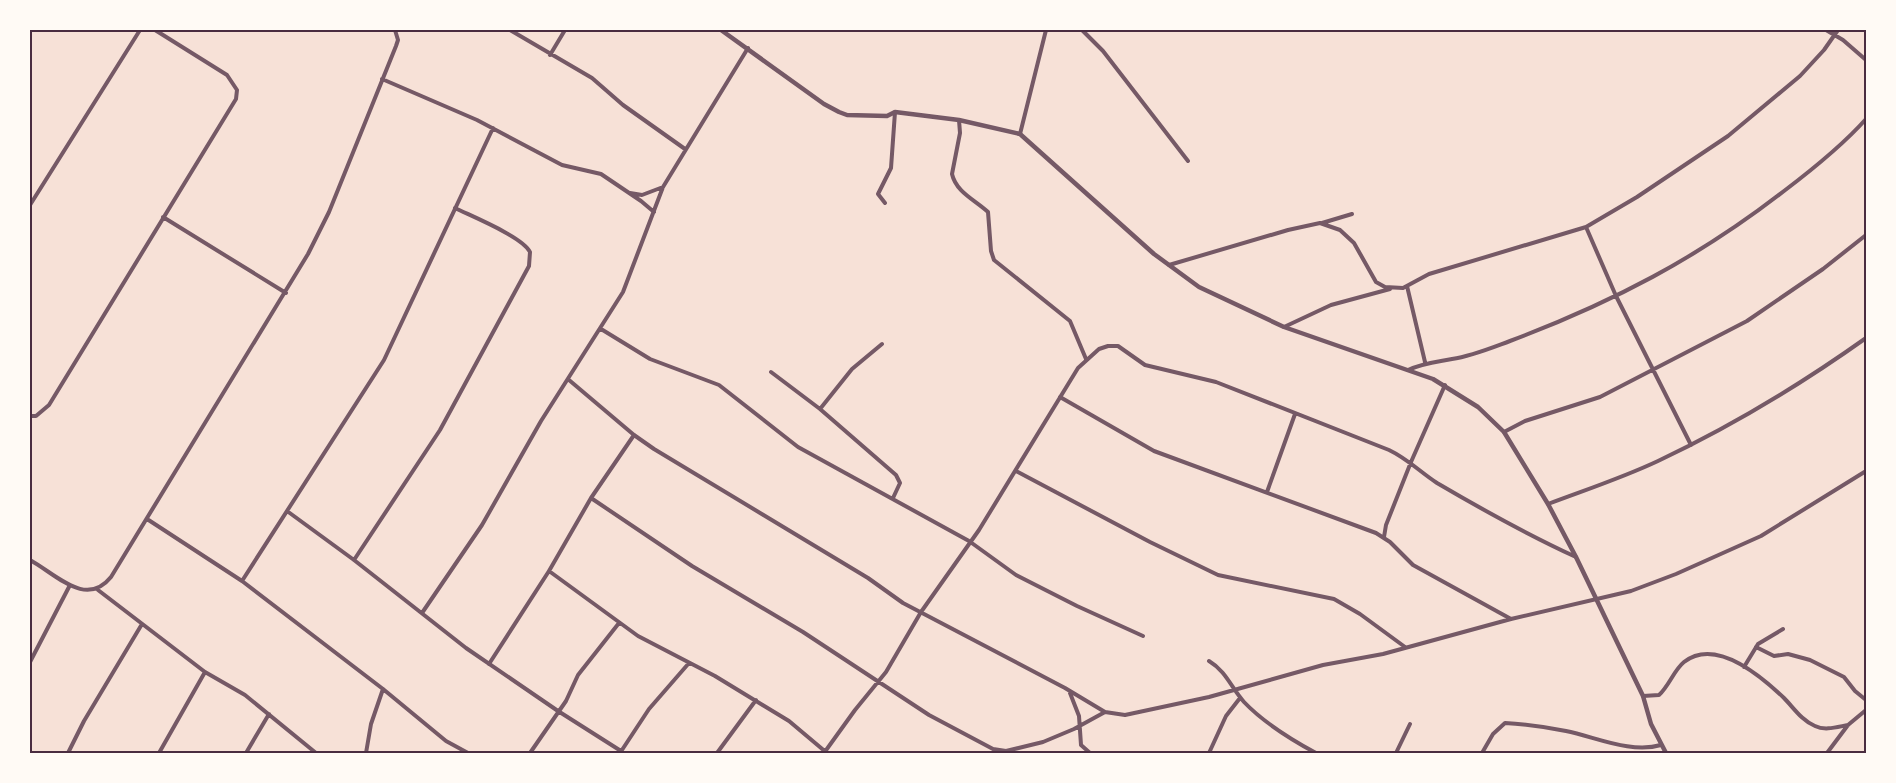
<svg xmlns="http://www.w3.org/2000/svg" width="1896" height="783" viewBox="0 0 1896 783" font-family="Roboto,sans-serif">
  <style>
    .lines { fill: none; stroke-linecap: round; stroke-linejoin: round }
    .minor { stroke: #755966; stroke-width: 4 }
    .tertiary { stroke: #755966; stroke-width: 4.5 }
    .neatline { fill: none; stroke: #4a2c40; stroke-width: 2 }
  </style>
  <rect width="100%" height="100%" fill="#f7e1d7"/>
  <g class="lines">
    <path class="minor" d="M510,30L592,78L623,105L685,149
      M1082,30L1103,51L1188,161
      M1826,30L1843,40L1866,60
      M550,55L565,30
      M382,79L477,120L562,165L601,174L641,201L654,212
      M959,120L960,133L952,174C956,192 975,200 988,212L991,251L994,260L1070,321L1086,359
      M1020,134L1046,30
      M630,193L642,195L663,187
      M885,203L878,194L891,168L895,112
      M30,205L140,30
      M163,217L286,293
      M1322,223L1352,214
      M1586,227L1616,296L1691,445
      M1169,265L1288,230L1320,223L1340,230L1354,243L1376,282L1385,287L1403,288L1429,274L1586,227L1637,197L1728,136L1800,76L1824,50L1838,30
      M1407,286L1425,362
      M1284,327L1331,305L1390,289
      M601,329L650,359L719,385L798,447L969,541L1016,575L1077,606L1143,636
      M1408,370C1423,363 1436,362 1452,359C1472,356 1491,348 1510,341C1611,303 1698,258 1784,191C1813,169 1842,146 1866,119
      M771,372L820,409L896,475L900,483L893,498
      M569,380L634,435L654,449L868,578L903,603L1065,688L1105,712
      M1060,397L1154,451L1376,533L1390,542L1413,565L1511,619
      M820,409L852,369L882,344
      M30,416H36L49,405L236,99L237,90L227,75L155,30
      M1504,432L1525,421L1600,397L1747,321L1823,269L1866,235
      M1016,471L1150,542L1218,575L1334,599L1360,614L1405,647
      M1267,492L1295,414
      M591,498L692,566L803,632L929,715L993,749L1006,751L1043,742L1074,729L1105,712L1125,715L1209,697L1323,665L1383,654L1511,619L1631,591L1676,574L1761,536L1866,471
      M1548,504C1585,490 1622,478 1658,461C1732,426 1800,385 1866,338
      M287,511L354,560L466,648L558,711L621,751
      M147,519L242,581L383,689L446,741L468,753
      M1384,537L1386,525L1411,462L1445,385
      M30,560C57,575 86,608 111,577L308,254L329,212L396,46L398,40L395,30
      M354,560L440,430L529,266L530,252C523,237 471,216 455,208
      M549,571L638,636L715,676L789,721L827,753
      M242,581L384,360L493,128
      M98,590L205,672L245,695L316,753
      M422,613L482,525L541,421L623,292L663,187L748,48
      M1756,647L1774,656L1788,654L1810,660L1844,677L1855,691L1866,700
      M1209,661C1226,671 1232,689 1244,702C1263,722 1292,740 1316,753
      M30,662L70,585
      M489,664L549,571L591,498L634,435
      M1744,667L1758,644L1783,629
      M1070,693L1079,716L1081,745L1090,753
      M1643,696L1659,695C1669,686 1674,670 1684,662C1716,637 1761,676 1784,698C1793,707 1802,721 1815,726C1825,731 1837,727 1848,725
      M68,753L84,721L142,624
      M159,753L205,672
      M246,753L269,714
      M366,753L371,724L383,689
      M530,753L566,701L578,675L619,623
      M620,753L649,709L689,663
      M717,753L756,700
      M824,753L855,710L886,672L921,612L979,530L1078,368L1099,349L1108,346H1118L1145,365L1216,382L1389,450C1408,459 1420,472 1437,483C1483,510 1528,535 1576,557
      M1209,753L1226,716L1240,698
      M1396,753L1410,724
      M1482,753L1493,734L1505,723C1525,724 1546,727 1566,731C1596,737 1631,754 1661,745
      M1827,753L1848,725L1866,710"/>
    <path class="tertiary" d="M721,30L824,104L839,112L847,115L887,116L895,112L959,120L1020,134L1154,254L1199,287L1284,327L1433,379L1478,407L1504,432L1548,504L1576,557L1643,696L1651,724L1666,753"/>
  </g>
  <rect width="1896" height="783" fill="none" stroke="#fffaf5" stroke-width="62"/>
  <rect x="31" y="31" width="1834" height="721" class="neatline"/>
</svg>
